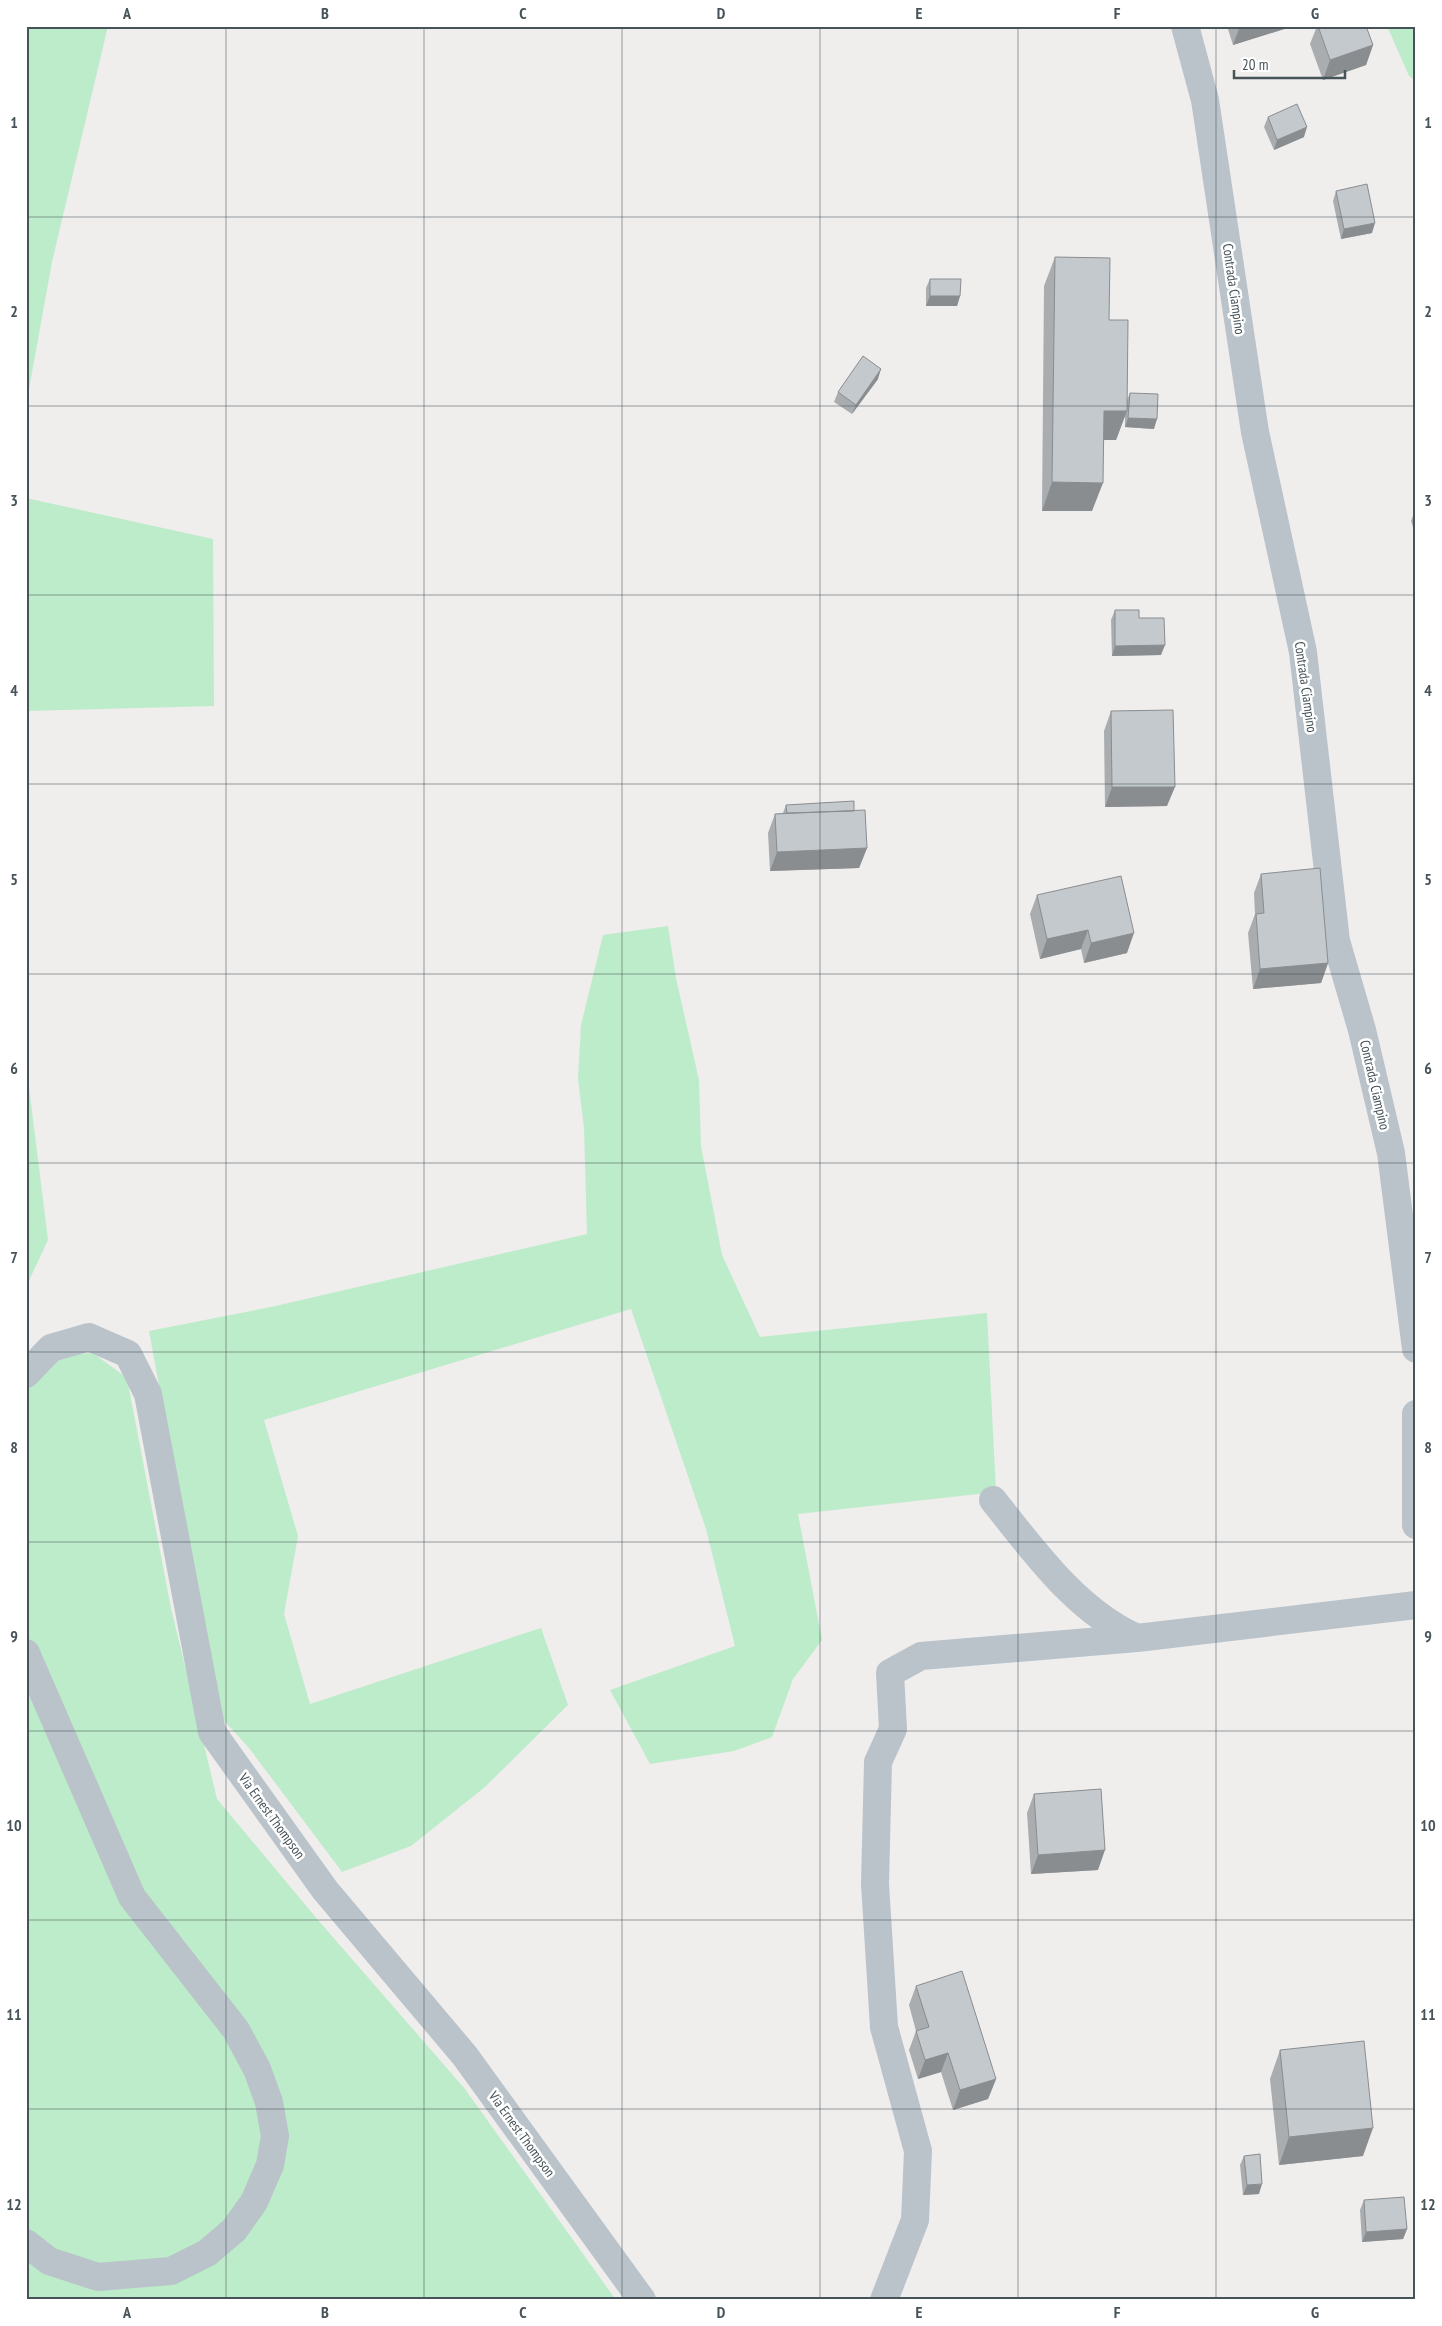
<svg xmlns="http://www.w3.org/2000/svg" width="1442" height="2326" viewBox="0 0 1442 2326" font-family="'PT Sans Narrow',sans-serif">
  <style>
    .green { fill: #bdecca }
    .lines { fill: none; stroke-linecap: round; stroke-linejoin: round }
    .minor { stroke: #b9c3c9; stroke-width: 28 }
    .wall { fill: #a9adb0 }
    .shaded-wall { fill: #898d90 }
    .building { fill: #c4c9cd; stroke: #898d90 }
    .grid { fill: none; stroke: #465359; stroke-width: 1; stroke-opacity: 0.55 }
    .labels { text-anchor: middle; stroke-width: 5; stroke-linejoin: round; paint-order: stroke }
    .street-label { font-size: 14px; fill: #465359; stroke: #fff }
    .neatline { fill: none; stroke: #465359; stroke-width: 2 }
    .grid-label { font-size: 16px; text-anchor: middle; font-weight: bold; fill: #465359 }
  </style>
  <rect width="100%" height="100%" fill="#f0eded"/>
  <path class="green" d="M26,26H108L52,262L26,406Z
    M1387,26H1416V81L1409,76Z
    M26,498L213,539L214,706L26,711Z
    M668,926L676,978L699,1080L701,1146L722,1255L760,1337L987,1313L996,1492L798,1514L822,1640L793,1679L772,1737L734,1751L650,1764L610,1690L735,1646L706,1529L631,1309L264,1420L298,1536L284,1614L310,1704L541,1628L568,1705L485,1787L411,1846L342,1872L249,1748L220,1716L149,1331L271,1307L587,1234L584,1128L578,1079L581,1025L603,935Z
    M26,1063L48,1240L26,1287Z
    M93,1353L127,1378L171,1608L217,1799L318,1920L465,2089L616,2300H26V1357Z"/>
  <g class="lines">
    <path class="minor" d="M1185,26L1205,100L1255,432L1303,652L1336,941L1362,1030L1391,1153L1416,1349
      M26,1374L51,1348L89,1337L128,1354L148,1394L212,1732L325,1890L465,2056L642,2300
      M1416,1414V1525
      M993,1500C1034,1551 1076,1611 1137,1638L1416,1605
      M26,1653L132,1897L236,2030L257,2069L269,2102L275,2136L270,2165L254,2202L234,2230L207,2253L171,2271L98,2277L49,2261L26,2243
      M884,2300L915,2220L918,2151L884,2027L875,1884L878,1762L893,1729L890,1673L921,1656L1137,1638"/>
  </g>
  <path class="wall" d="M1227,26H1294L1233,45Z
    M1317,26H1366L1373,45L1366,65L1323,80L1310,44Z
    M1268,117L1304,137L1274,150L1264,127Z
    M1336,191L1372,233L1341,239L1333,201Z
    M1055,257L1109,320L1127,400L1130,393L1154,429L1125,427V415L1116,440H1103L1092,511H1042L1044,286Z
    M930,279L960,296L957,306H926V288Z
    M878,379L852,414L834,402L838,392Z
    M1416,508V537L1411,521Z
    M1115,610L1139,618L1161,655L1112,656L1111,620Z
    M1111,711L1167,806L1105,807L1104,731Z
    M786,805L854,811L867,848L859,868L770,871L768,833L775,814L783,813Z
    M1261,874L1328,963L1321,983L1253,989L1248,933L1255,914L1254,893Z
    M1037,895L1127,953L1084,963L1081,949L1040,959L1030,914Z
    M1034,1794L1098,1870L1031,1874L1027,1813Z
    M916,1986L996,2079L988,2099L953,2110L941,2072L918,2079L909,2050L916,2031L909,2005Z
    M1280,2050L1363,2156L1279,2165L1270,2079Z
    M1244,2156L1259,2194L1243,2195L1240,2165Z
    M1364,2200L1407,2229L1403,2239L1362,2242L1360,2210Z"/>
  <path class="shaded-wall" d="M1240,26H1294L1233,45Z
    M1373,45L1366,65L1323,80L1330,60Z
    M1307,127L1304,137L1274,150L1277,140Z
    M1375,223L1372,233L1341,239L1344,229Z
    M930,296H960L957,306H926Z
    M881,369L878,379L852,414L856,405Z
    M1104,411H1127L1116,440H1093Z
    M1128,418L1157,419L1154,429L1125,427Z
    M1052,482L1103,483L1092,511H1042Z
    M1165,645L1161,655L1112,656L1115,646Z
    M1112,787H1175L1167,806L1105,807Z
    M867,848L859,868L770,871L777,852Z
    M1088,930L1081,949L1040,959L1047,939Z
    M1134,933L1127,953L1084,963L1091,943Z
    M1328,963L1321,983L1253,989L1260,969Z
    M1105,1850L1098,1870L1031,1874L1038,1855Z
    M948,2053L941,2072L918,2079L925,2060Z
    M996,2079L988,2099L953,2110L960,2090Z
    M1373,2128L1363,2156L1279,2165L1289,2137Z
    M1262,2184L1259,2194L1243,2195L1247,2185Z
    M1407,2229L1403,2239L1362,2242L1366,2232Z"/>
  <path class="building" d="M1318,26H1366L1373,45L1330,60Z
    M1297,104L1307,127L1277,140L1268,117Z
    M1367,184L1375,223L1344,229L1336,191Z
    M1055,257L1110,258L1109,320H1128L1127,411H1104L1103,483L1052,482Z
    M930,279H961L960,296H930Z
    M863,356L881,369L856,405L838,392Z
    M1130,393L1158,394L1157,419L1128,418Z
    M1115,610H1139V618H1164L1165,645L1115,646Z
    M1173,710L1175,787H1112L1111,711Z
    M854,801V811L787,813L786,805Z
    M865,810L867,848L777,852L775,814Z
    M1320,868L1328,963L1260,969L1256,914L1264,913L1261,874Z
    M1121,876L1134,933L1091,943L1088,930L1047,939L1037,895Z
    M1101,1789L1105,1850L1038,1855L1034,1794Z
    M962,1971L996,2079L960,2090L948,2053L925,2060L916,2031L929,2027L916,1986Z
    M1364,2041L1373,2128L1289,2137L1280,2050Z
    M1260,2154L1262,2184L1247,2185L1244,2156Z
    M1404,2197L1407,2229L1366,2232L1364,2200Z"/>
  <path class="grid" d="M226,26V2300M424,26V2300M622,26V2300M820,26V2300M1018,26V2300M1216,26V2300M26,217H1416M26,406H1416M26,595H1416M26,784H1416M26,974H1416M26,1163H1416M26,1352H1416M26,1542H1416M26,1731H1416M26,1920H1416M26,2109H1416"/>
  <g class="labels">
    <g class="street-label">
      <text transform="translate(1234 289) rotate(82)" y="5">Contrada Ciampino</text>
      <text transform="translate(1306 687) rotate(82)" y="5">Contrada Ciampino</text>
      <text transform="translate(1375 1085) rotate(77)" y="5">Contrada Ciampino</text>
      <text transform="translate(272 1816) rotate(54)" y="5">Via Ernest Thompson</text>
      <text transform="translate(522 2134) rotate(54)" y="5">Via Ernest Thompson</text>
    </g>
  </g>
  <rect width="1442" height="2326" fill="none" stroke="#ffffff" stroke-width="55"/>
  <path d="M1234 70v8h111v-8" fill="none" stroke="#465359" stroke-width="2.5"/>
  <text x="1242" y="70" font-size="15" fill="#465359" stroke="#ffffff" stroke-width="4" paint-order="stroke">20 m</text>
  <rect x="28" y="28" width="1386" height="2270" class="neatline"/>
  <g class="grid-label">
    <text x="127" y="19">A</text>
    <text x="325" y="19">B</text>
    <text x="523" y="19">C</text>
    <text x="721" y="19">D</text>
    <text x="919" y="19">E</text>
    <text x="1117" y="19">F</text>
    <text x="1315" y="19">G</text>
    <text x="14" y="128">1</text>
    <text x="1428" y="128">1</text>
    <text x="14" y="317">2</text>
    <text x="1428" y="317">2</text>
    <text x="14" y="506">3</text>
    <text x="1428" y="506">3</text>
    <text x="14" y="696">4</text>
    <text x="1428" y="696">4</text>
    <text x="14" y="885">5</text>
    <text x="1428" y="885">5</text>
    <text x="14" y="1074">6</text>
    <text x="1428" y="1074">6</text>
    <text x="14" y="1263">7</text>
    <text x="1428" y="1263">7</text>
    <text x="14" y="1453">8</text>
    <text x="1428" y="1453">8</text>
    <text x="14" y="1642">9</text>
    <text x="1428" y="1642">9</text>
    <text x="14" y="1831">10</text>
    <text x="1428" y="1831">10</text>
    <text x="14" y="2020">11</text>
    <text x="1428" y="2020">11</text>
    <text x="14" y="2210">12</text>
    <text x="1428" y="2210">12</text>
    <text x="127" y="2318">A</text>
    <text x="325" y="2318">B</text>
    <text x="523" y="2318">C</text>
    <text x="721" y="2318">D</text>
    <text x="919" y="2318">E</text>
    <text x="1117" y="2318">F</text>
    <text x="1315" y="2318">G</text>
  </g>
</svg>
